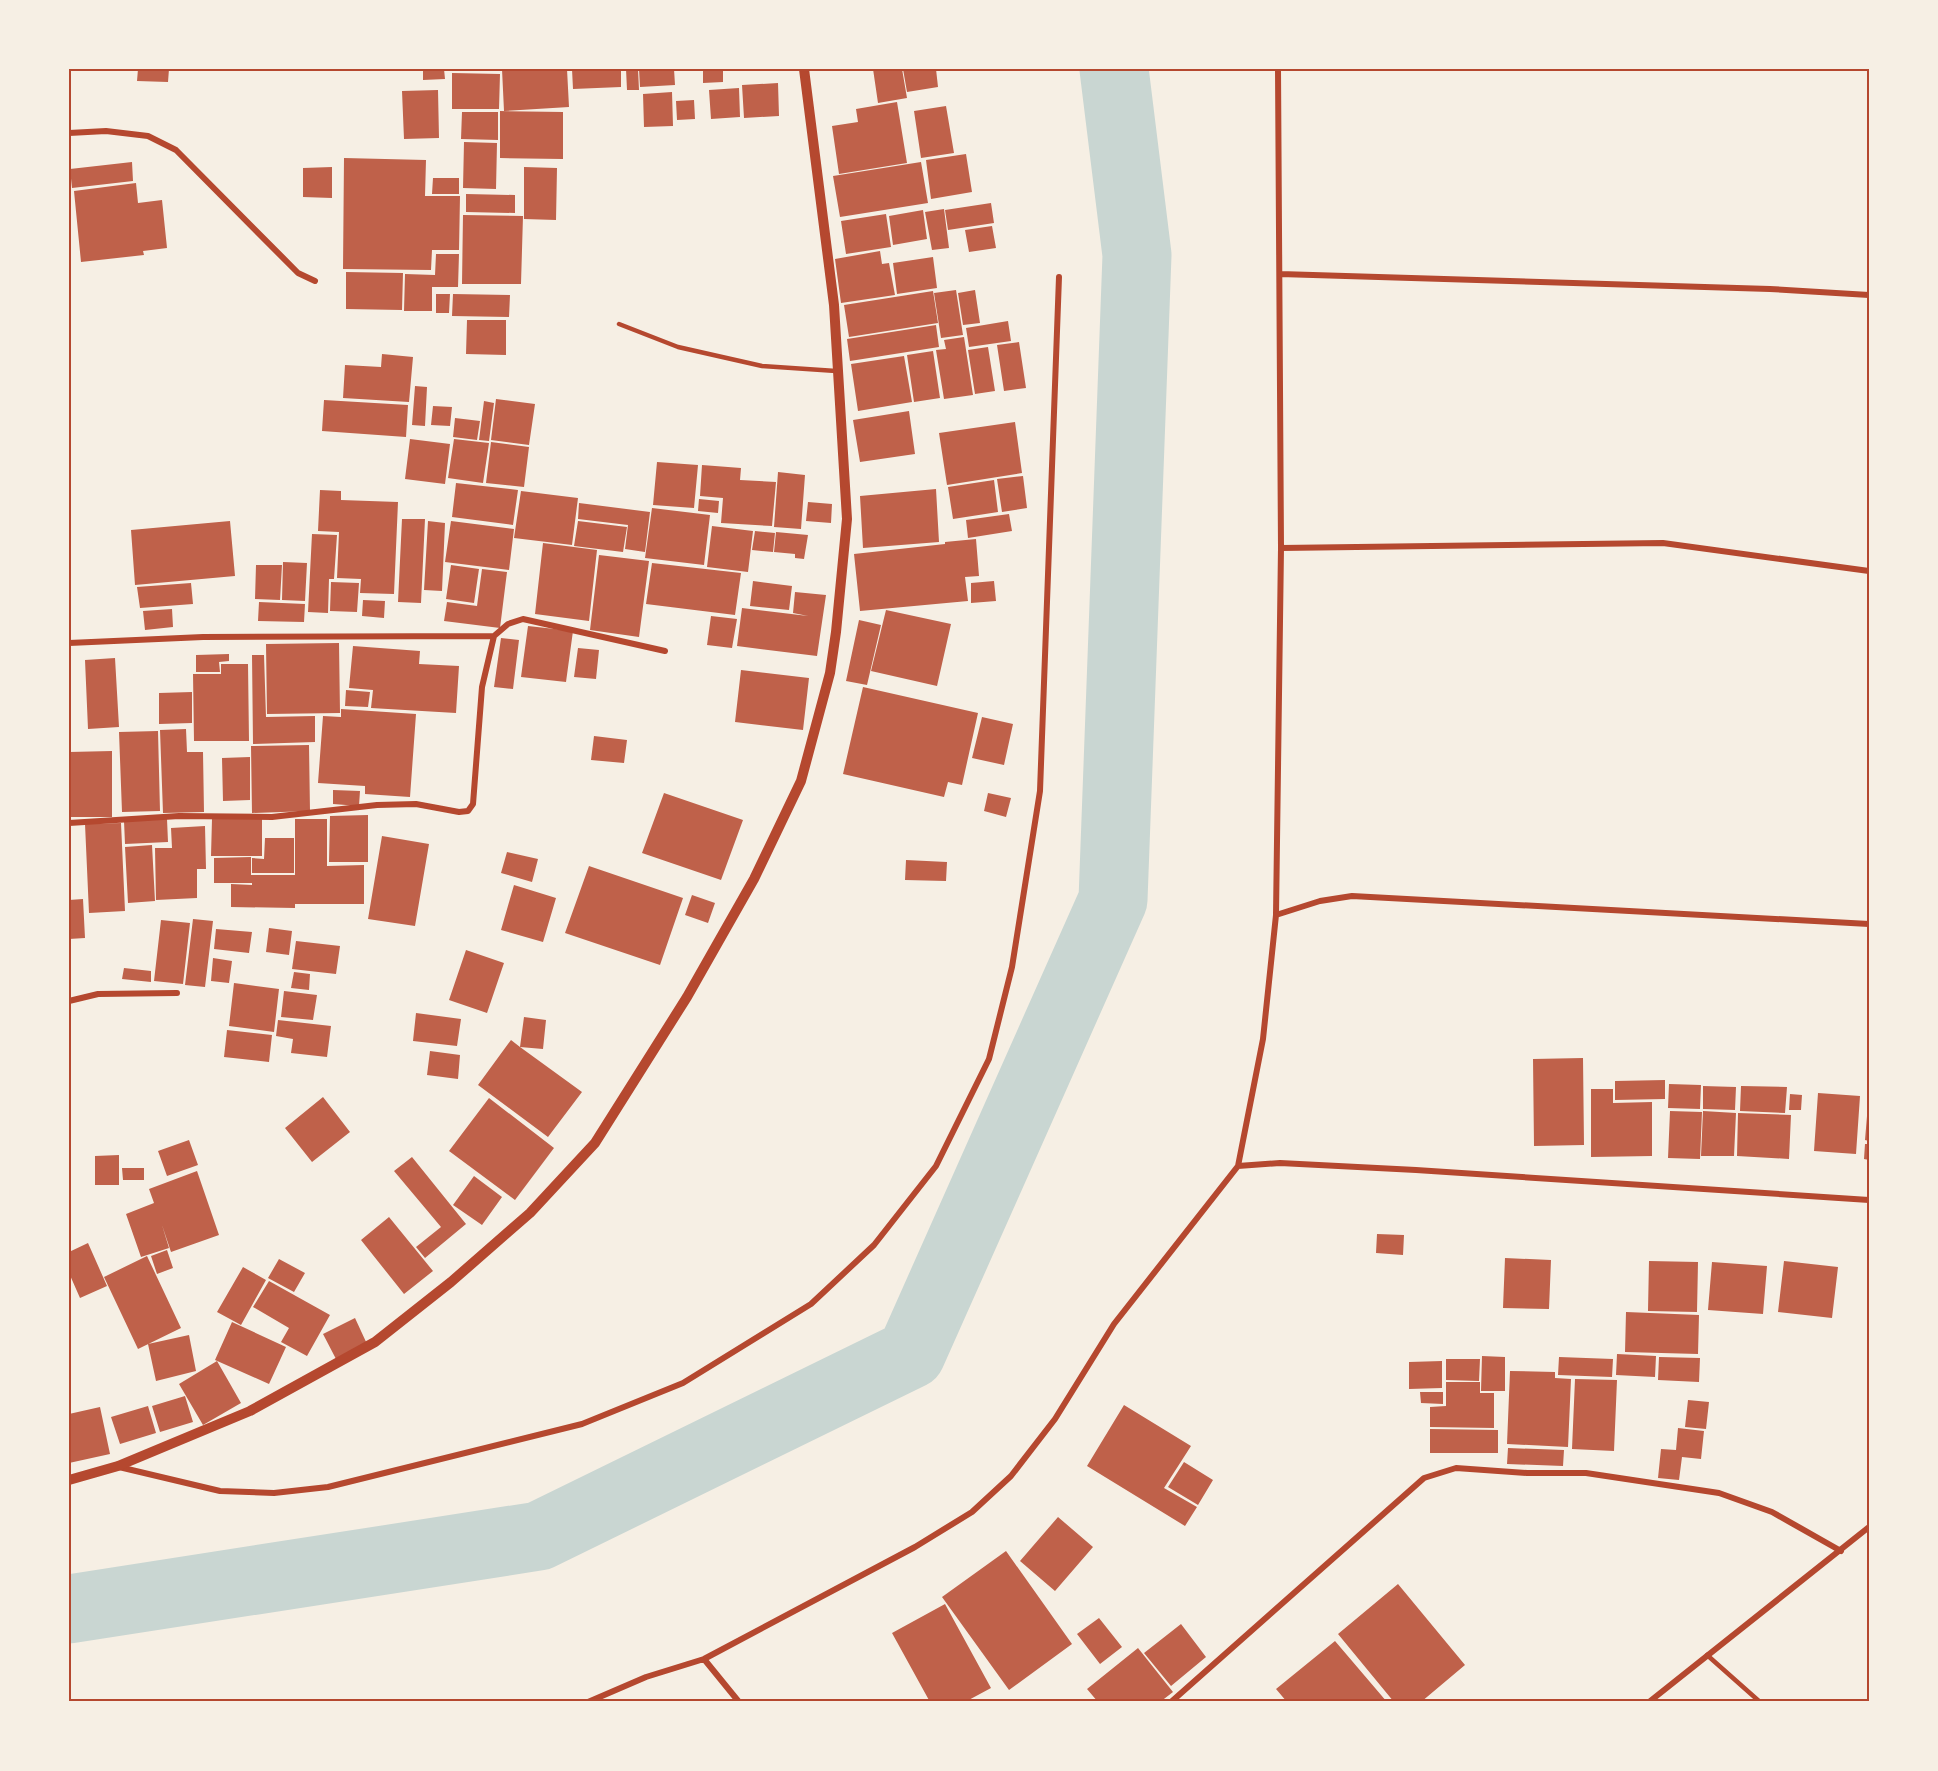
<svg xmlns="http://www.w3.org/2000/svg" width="1938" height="1771" viewBox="0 0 1938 1771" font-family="Georgia,serif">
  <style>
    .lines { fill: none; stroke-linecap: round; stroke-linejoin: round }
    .river { stroke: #c9d6d2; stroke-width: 69 }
    .building { fill: #bf614a }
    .service { stroke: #b5482f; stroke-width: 4.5 }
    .minor { stroke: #b5482f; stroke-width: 6 }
    .tertiary { stroke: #b5482f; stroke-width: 10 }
    .neatline { fill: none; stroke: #b5482f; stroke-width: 2 }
  </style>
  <rect width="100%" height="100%" fill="#f6efe4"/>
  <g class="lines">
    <path class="river" d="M69,1609L539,1536L911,1354L1113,900L1137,255L1114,69"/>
  </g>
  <path class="building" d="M138,69H169L168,82L137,81Z
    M423,69H444L445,79L423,80Z
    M502,69H567L569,107L504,111Z
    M572,69H621V87L573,89Z
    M626,69H638L639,90H627Z
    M639,69H674L675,85L640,87Z
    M703,69H723V82L703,83Z
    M873,69H902L907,98L878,103Z
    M903,69H936L938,87L907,92Z
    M452,73L500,74L499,109H452Z
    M778,83L779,116L744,118L742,85Z
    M739,88L740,117L711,119L709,90Z
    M438,90L439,138L404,139L402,91Z
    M672,92L673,126L644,127L643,94Z
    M694,100L695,119L677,120L676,101Z
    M897,102L907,163L839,174L832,126L858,122L856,109Z
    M946,106L954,153L921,158L914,111Z
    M500,111L563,112V159L500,158Z
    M462,112H498V140L461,139Z
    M464,142L497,143L496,189L463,188Z
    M966,154L972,192L931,199L926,160Z
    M344,158L426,160L425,196H460L459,250H432L431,270L343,269Z
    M132,162L133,181L72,188L70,169Z
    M921,162L928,203L840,217L833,176Z
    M332,167V198L303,197V168Z
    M524,167L557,168L556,220L524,219Z
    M433,178H459V194H432Z
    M136,183L138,203L162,200L167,248L143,251L144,255L81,262L74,191Z
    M466,194L515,195V213L466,212Z
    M991,203L994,223L948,230L945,210Z
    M944,209L949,248L932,250L925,212Z
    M923,210L927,239L893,245L889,216Z
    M886,214L891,247L846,254L841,221Z
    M463,215L523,216L521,284H462Z
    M992,226L996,248L969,252L965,230Z
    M880,251L882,264L889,263L895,295L841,303L835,259Z
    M436,254H459L458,287H432V311H404L405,274L435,275Z
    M933,257L937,288L897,294L893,263Z
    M346,272L403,273L402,310L346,309Z
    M956,290L963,335L941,338L934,293Z
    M975,290L980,323L963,325L958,293Z
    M933,291L938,323L849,337L844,305Z
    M436,294H450L449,313H436Z
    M453,294L510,295L509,317L452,316Z
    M467,320H506V355L466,354Z
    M1008,321L1011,341L969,347L966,328Z
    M936,325L939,347L850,361L847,339Z
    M964,337L973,395L944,399L936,350L946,349L944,340Z
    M1019,342L1026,388L1004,391L997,345Z
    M988,347L995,391L975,394L968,350Z
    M933,351L940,398L914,402L907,355Z
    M382,354L413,357L409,402L343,398L345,365L381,367Z
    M904,356L912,402L858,411L851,364Z
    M415,386L427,387L425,426L412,425Z
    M496,399L535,404L529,445L491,440Z
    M324,400L408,405L406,437L322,431Z
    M484,401L494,403L489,441L479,440Z
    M433,406L452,407L450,426L431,425Z
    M909,411L915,454L860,462L853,420Z
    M455,418L480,421L477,440L453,437Z
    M1015,422L1022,473L947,485L939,433Z
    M410,439L450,444L445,484L405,479Z
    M454,439L489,443L483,483L448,478Z
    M491,442L529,447L524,487L486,483Z
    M657,462L698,465L694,508L653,505Z
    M702,465L741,468L740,480L776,482L772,526L721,523L723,498L700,496Z
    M778,472L805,475L801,529L774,527Z
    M1023,476L1027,508L1002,512L997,479Z
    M994,480L998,512L953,519L948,487Z
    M456,483L518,490L513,525L452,517Z
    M936,489L939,542L863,548L860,496Z
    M320,490L341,491V500L398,502L394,594L360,593L361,579L337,578L339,532L318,531Z
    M521,491L578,498L572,545L514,538Z
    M699,499L719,501L718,513L698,511Z
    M808,502L832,504L831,523L806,521Z
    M579,503L650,512L645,552L625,549L628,525L578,519Z
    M652,508L710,515L704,565L645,558Z
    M1009,514L1012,531L968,538L966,520Z
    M402,519H425L421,603L398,602Z
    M230,521L235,576L135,585L131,530Z
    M428,521L445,523L442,591L424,590Z
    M451,521L514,529L509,570L445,562Z
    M578,521L627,527L623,552L574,546Z
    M712,526L753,531L748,572L707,567Z
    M755,531L775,533L773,552L752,550Z
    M776,532L808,535L804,559L795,558V554L774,552Z
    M312,534L337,535L334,579H329L328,613L308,612Z
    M976,539L979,576L965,577L968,601L860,611L854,554L945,544V542Z
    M543,543L597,550L589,621L535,614Z
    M599,555L649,561L639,637L590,630Z
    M283,562L307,563L305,601L282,600Z
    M652,563L741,573L735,615L646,604Z
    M256,565H282L280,600L255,599Z
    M451,565L479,569L474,603L446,599Z
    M482,569L507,572L500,628L444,621L447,602L477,606Z
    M753,581L792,586L789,610L750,606Z
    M994,581L996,601L971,603V583Z
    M331,582L359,583L357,612L330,611Z
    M191,583L193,604L140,608L137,587Z
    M795,592L826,595L817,656L737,646L742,608L808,616L793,613Z
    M363,600L385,601L384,618L362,616Z
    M259,602L305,604L304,622L258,621Z
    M172,609L173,627L145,630L143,611Z
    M886,610L951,624L937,686L871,671Z
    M711,616L737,619L732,648L707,645Z
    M859,620L881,625L867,685L846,681Z
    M528,626L573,631L566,682L521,677Z
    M501,638L519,640L513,689L494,687Z
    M339,643L340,713L267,714L266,644Z
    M353,646L420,651L419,664L459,666L456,713L371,708L373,690L349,688Z
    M578,648L599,650L596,679L574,677Z
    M229,654V661L219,662L220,672H196V655Z
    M252,655H264L266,717L315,716V742L253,744Z
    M115,658L119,727L88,729L85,660Z
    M221,664H248L249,741H194L193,674H221Z
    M741,670L809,678L803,730L735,722Z
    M863,687L978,713L962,785L948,782L944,797L843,774Z
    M346,690L370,692L368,707L345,706Z
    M192,692V723L159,724V693Z
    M341,709L416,714L410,797L365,794V786L318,783L323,716L341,717Z
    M982,717L1013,724L1004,765L972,758Z
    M186,729L187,752H203L204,812L163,813L160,730Z
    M158,731L160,811L122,812L119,732Z
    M594,736L627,740L624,763L591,760Z
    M309,745L310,811L252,813L251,746Z
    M112,751V817H69V752Z
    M250,757V800L223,801L222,758Z
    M333,790L360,791L359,806L333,804Z
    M664,793L743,820L721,880L642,853Z
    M988,793L1011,798L1006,817L984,811Z
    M368,815V862H329L330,816Z
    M167,819L168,842L125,844L124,821Z
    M212,819H262V856H211Z
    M295,819H327V866L364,865V904H295V908L231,907V884L252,885V883H214V858L251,857V875H295Z
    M121,823L125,911L89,913L85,824Z
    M205,826L206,869H197V898L156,900L155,848H172L171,828Z
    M382,836L429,844L415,926L368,919Z
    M265,838H294V873H252V858L264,859Z
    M152,845L155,901L128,903L125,847Z
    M507,852L538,859L532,882L501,873Z
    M906,860L947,862L946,881L905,880Z
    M589,866L683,898L660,965L565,933Z
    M514,885L556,898L543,942L501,930Z
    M692,895L715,903L708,923L685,915Z
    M83,899L85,938L69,939V900Z
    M193,919L213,921L205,987L185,985Z
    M161,920L190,923L183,984L154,981Z
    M269,928L292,931L289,955L266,952Z
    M216,929L252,932L249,953L214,949Z
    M296,941L340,946L336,974L292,969Z
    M466,950L504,963L487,1013L449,1000Z
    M213,958L232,961L229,983L211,981Z
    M124,968L151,971V982L122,979Z
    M294,972L310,974L309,990L291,988Z
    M234,983L279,989L274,1032L229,1026Z
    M284,991L317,995L313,1020L281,1017Z
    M416,1013L461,1019L457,1046L413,1041Z
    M524,1017L546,1020L543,1049L520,1047L582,1092L548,1137L478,1085L511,1040L520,1047Z
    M278,1020L331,1026L327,1057L291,1053L293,1039L276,1036Z
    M227,1030L272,1035L269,1062L224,1057Z
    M430,1051L460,1055L458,1079L427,1075Z
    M1583,1058L1584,1145L1534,1146L1533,1059Z
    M1665,1080V1099L1615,1100V1081Z
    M1669,1084L1701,1085L1700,1109L1668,1108Z
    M1703,1086L1736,1087L1735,1110L1703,1109Z
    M1741,1086L1787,1087L1785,1113L1740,1111Z
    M1591,1089H1613V1103L1652,1102V1156L1591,1157Z
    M1818,1093L1860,1096L1856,1154L1814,1151Z
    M1790,1094L1802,1095L1801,1110H1789Z
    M323,1097L350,1132L312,1162L285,1128Z
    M489,1098L554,1148L515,1200L449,1151Z
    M1670,1111L1702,1112L1700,1159L1668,1158Z
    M1703,1111L1736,1113L1734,1156H1701Z
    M1738,1113L1791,1115L1789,1159L1737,1156Z
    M1867,1116L1869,1117V1141L1865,1140Z
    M189,1140L198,1165L167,1176L158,1151Z
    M1865,1144H1869V1160L1864,1159Z
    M119,1155V1185H95V1156Z
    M412,1157L466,1224L425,1258L416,1247L441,1227L394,1171Z
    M122,1168H144V1180H123Z
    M197,1171L219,1235L171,1252L162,1225L169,1248L141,1257L126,1214L154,1203L149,1189Z
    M474,1176L502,1197L482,1225L453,1205Z
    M389,1217L433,1271L404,1294L361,1240Z
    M1377,1234L1404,1235L1403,1255L1376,1253Z
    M88,1243L107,1286L80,1298L69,1273V1252Z
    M167,1250L173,1268L157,1274L151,1256Z
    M147,1256L181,1328L138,1349L104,1277Z
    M1505,1258L1551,1260L1549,1309L1503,1308Z
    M279,1259L305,1273L294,1292L268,1278Z
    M1649,1261L1698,1262L1697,1312L1648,1311Z
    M1784,1261L1838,1267L1832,1318L1778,1312Z
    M1712,1262L1767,1266L1763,1314L1708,1310Z
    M243,1267L266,1280L241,1325L217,1312Z
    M269,1281L330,1315L307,1356L281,1342L289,1328L253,1307Z
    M1626,1312L1699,1315L1698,1354L1625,1352Z
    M355,1318L367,1344L336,1359L323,1334Z
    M232,1322L286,1347L269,1384L215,1360Z
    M189,1335L196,1371L156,1381L148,1344Z
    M1617,1354L1656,1356L1655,1377L1616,1375Z
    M1482,1356L1505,1357V1391H1481Z
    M1559,1357L1613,1359L1612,1377L1558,1375Z
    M1659,1357L1700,1358L1699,1382L1658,1380Z
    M1446,1359H1480L1479,1381L1446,1380Z
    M217,1361L241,1403L203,1425L179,1384Z
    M1442,1361V1388L1409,1389V1362Z
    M1510,1371L1555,1372V1378L1571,1379L1568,1447L1507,1444Z
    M1575,1379L1617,1380L1614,1451L1572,1449Z
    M1446,1382H1480V1393H1494V1428L1430,1427V1407L1446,1406Z
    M1420,1392H1443V1404L1421,1403Z
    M185,1396L193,1422L160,1432L152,1406Z
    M1688,1400L1709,1402L1706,1429L1685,1427Z
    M1124,1405L1191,1446L1164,1488L1197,1507L1185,1526L1087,1466Z
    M148,1406L156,1433L120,1444L111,1417Z
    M100,1407L110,1454L69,1463V1414Z
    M1678,1428L1704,1431L1701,1459L1682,1457L1679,1480L1658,1478L1661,1449L1676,1450Z
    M1430,1429L1498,1430V1453H1430Z
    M1508,1448L1564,1450L1563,1466L1507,1464Z
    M1184,1462L1213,1480L1198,1505L1168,1487Z
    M1058,1517L1093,1547L1055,1591L1020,1561Z
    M1006,1551L1072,1644L1009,1690L942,1597Z
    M1398,1584L1465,1665L1421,1702H1394L1338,1634Z
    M945,1604L991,1688L965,1702H930L892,1633Z
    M1099,1618L1122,1647L1100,1664L1077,1634Z
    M1181,1624L1206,1657L1171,1686L1144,1653Z
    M1335,1641L1387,1702H1287L1276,1689Z
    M1138,1648L1173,1692L1160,1702H1098L1087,1689Z"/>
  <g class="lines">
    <path class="service" d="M619,324L678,347L762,366L836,371
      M1707,1655L1760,1702"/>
    <path class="minor" d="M69,133L106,131L148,136L176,150L298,273L315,281
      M1280,274L1770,289L1869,295
      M1281,548L1663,543L1869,571
      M69,643L203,637L494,636
      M69,823L179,816L272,817L377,805L416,804L459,812L468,811L473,804L482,687L494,636L508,624L523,619L665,651
      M1276,915L1320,901L1352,896L1869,924
      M69,1001L98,994L177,993
      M1238,1166L1263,1039L1276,915L1281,548L1278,69
      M119,1467L220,1491L274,1493L328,1487L582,1424L683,1383L811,1304L874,1245L936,1166L989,1059L1012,967L1040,791L1059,277
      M704,1659L739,1702
      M588,1702L646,1677L704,1659L915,1547L972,1512L1011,1476L1055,1419L1114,1324L1238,1166L1280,1163L1416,1170L1869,1200
      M1171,1702L1424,1478L1456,1468L1527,1473H1586L1719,1493L1772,1512L1841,1551
      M1649,1702L1869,1527"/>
    <path class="tertiary" d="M69,1480L118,1466L250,1411L375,1342L451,1282L530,1213L595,1143L687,997L754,879L801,781L830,673L836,632L847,519L834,305L804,69"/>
  </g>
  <rect width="1938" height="1771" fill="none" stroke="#f6efe4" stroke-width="141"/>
  <rect x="70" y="70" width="1798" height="1630" class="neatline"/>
</svg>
